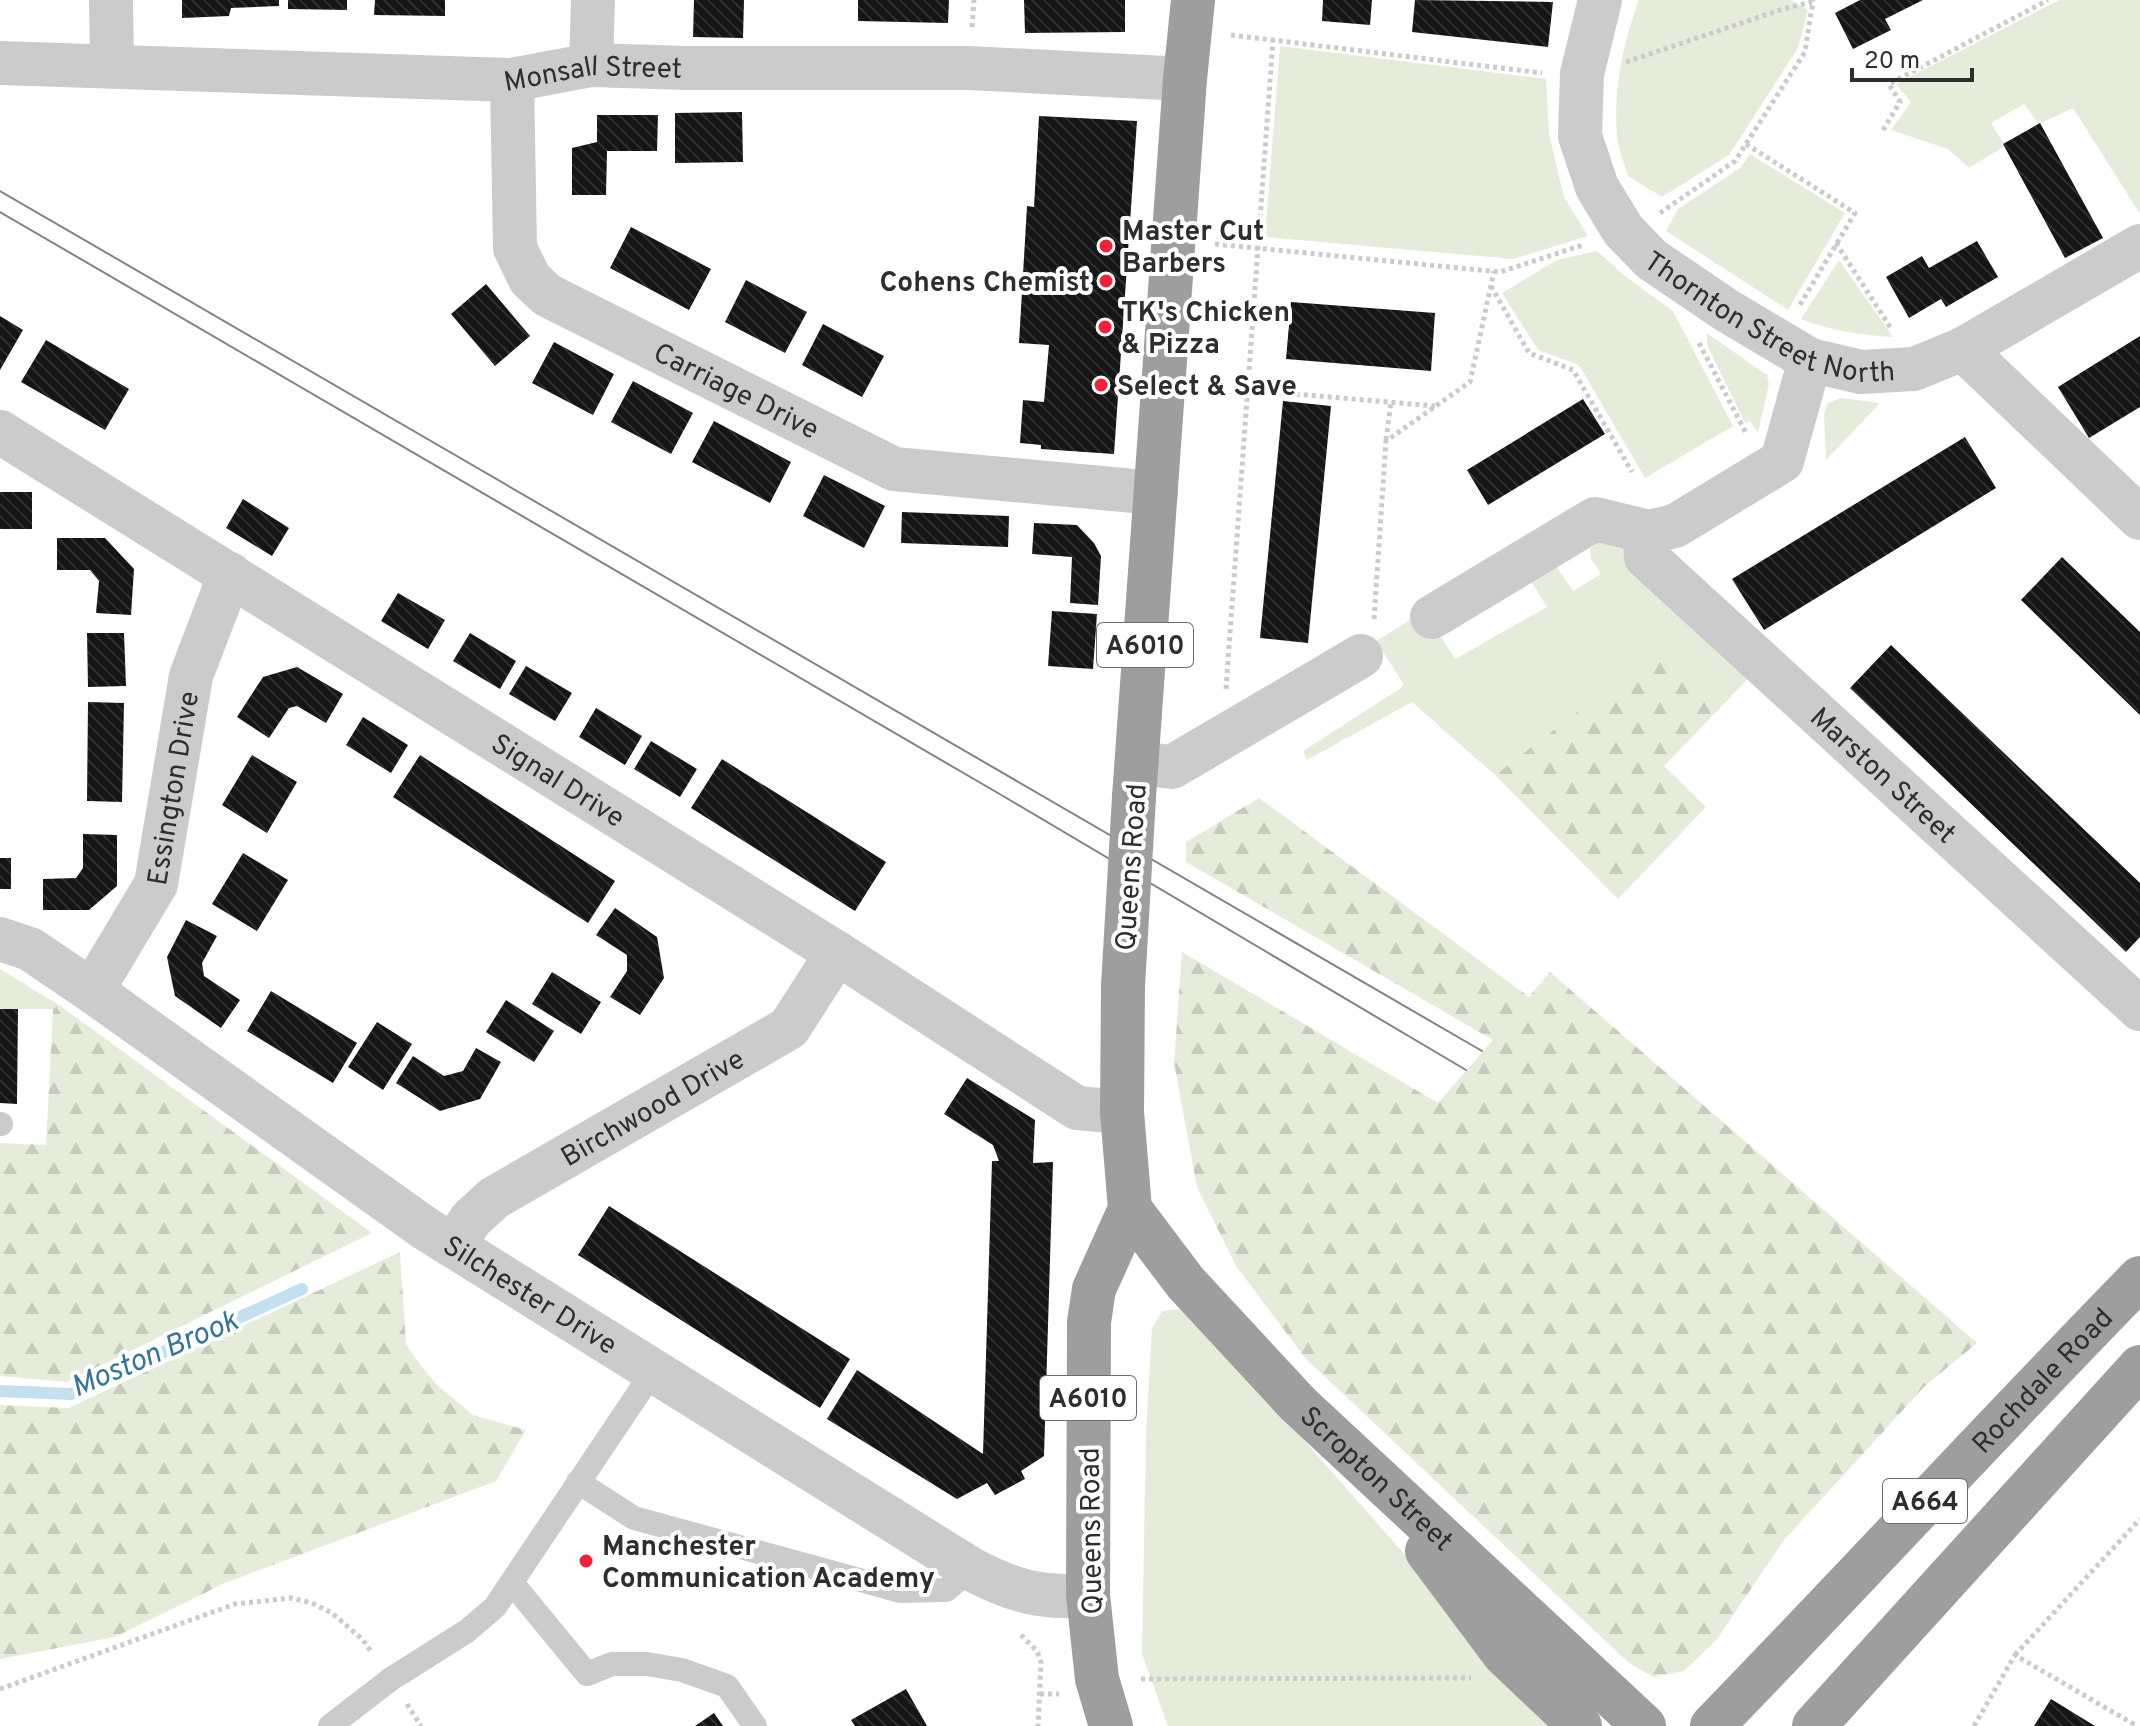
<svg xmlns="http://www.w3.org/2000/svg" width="2140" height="1726" viewBox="0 0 2140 1726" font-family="Overpass,sans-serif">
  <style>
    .green { fill: #e5edda }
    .forest { fill: url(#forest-firs) }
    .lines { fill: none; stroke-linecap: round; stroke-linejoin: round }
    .stream { stroke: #c4e0ef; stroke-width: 12 }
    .building { fill: url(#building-back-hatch) }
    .path { stroke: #cbcbcb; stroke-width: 5; stroke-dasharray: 4 4; stroke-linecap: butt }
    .service { stroke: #cbcbcb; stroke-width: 24 }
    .minor { stroke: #cbcbcb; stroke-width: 44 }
    .trunk { stroke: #9e9e9e; stroke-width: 44 }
    .tram { stroke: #838383; stroke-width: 2 }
    .trunk-bridge { stroke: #9e9e9e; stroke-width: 44 }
    .poi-dot { fill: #f71f37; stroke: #fff; stroke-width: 3 }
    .labels { text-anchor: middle; stroke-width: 8; stroke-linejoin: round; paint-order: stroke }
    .shield { fill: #fff; stroke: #6d6d6d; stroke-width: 2 }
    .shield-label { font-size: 26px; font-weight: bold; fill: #2e2e2e }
    .street-label { font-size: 28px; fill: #2e2e2e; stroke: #fff }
    .poi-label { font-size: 28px; font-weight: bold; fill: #2e2e2e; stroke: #fff; text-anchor: start }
    .water-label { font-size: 30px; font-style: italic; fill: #347598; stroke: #fff }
  </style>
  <defs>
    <pattern id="forest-firs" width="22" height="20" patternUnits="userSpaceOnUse" patternTransform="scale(2)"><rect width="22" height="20" fill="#e5edda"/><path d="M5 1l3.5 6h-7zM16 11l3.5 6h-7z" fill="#c5ccbb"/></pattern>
    <pattern id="building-back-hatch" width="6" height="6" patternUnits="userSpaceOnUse" patternTransform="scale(2)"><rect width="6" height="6" fill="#151515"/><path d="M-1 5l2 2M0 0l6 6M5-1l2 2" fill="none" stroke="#2f2f2f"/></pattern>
  </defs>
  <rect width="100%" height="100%" fill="#fff"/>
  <path class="green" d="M1639,0H1791L1808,10L1798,48L1729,155L1662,197L1628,176C1624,163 1618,148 1617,134C1613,89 1623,42 1639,0Z
    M2059,0H2140V214L2073,108L2039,124L2024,104L1991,123L2005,146L1969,168L1948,149L1891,130L1911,102L1896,84Z
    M1280,46L1546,79L1549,134L1564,197L1588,236L1513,259L1265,237Z
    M1750,154L1845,213L1788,310L1666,231L1678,209L1740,168Z
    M1597,251L1625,276L1673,311L1733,426L1645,478L1579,365L1538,350L1502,293L1557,260Z
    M1839,260L1893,337C1860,335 1832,331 1801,319Z
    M1707,333L1767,375L1769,384L1758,433L1750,421L1745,423L1707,345Z
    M1841,398L1880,403L1826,460L1824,414L1828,403Z
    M1614,535L1755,671L1721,707L1656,652L1495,775L1412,702L1307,760L1303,751L1401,688L1403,683L1376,641L1425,611L1455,659L1547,607L1529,578L1557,567L1573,591L1601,574L1591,559L1590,549L1600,539Z
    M0,969L59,1005L53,1009H0Z
    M1181,1309L1254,1383L1555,1726H1168L1142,1654L1146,1433L1152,1328L1162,1311Z"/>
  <path class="forest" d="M1656,652L1721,707L1664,766L1706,807L1618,899L1495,775Z
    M1259,798L1529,997L1550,972L1977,1343L1924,1387L1784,1540L1717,1639L1684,1671L1653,1677L1629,1663L1306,1359L1236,1266L1197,1187L1174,1063L1182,952L1438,1103L1493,1040L1186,862V842Z
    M59,1005L372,1233L67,1382L0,1376V1143L46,1145L53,1009Z
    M400,1252L406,1344L421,1366L438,1386L473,1415L526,1430L496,1481L225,1583L115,1637L0,1659V1405L69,1408Z"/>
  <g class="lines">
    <path class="stream" d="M0,1391L71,1394L302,1289"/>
  </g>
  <path class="building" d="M182,0H279V6L231,8L229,16L182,18Z
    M288,0H347V10L288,9Z
    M375,0H445V16L374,15Z
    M694,0H744L743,38L693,37Z
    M858,0H949L948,23L858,21Z
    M1024,0H1125V32L1025,33Z
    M1323,0H1372L1370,25L1322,21Z
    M1415,0L1553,2L1548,47L1412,32Z
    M1860,0H1923L1885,19L1891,30L1853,49L1835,13Z
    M742,112L743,162L675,163V113Z
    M597,115H658L657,151H607L606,195H572V148L597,142Z
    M1039,116L1137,121L1114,454L1041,449V445L1020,443L1023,400L1044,402L1049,345L1019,343L1027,206L1034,207Z
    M2040,123L2103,238L2065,258L2003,144Z
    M631,227L711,269L689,310L610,268Z
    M1977,241L1998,277L1946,307L1941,299L1909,318L1886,277L1922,256L1929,268Z
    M746,280L807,312L785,353L725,322Z
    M486,284L530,336L495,366L451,314Z
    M1291,302L1435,313L1431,371L1286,359Z
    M0,316L23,330L0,370Z
    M823,324L884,356L862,397L802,365Z
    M2140,336V407L2089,438L2058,387Z
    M46,340L129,389L105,430L21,382Z
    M554,342L614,374L593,415L532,383Z
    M633,381L693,413L671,454L611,422Z
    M1583,399L1605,434L1488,505L1467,470Z
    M1283,401L1331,406L1308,643L1260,638Z
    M714,421L791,462L770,503L692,462Z
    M1965,437L1996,488L1764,630L1732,579Z
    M824,475L885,506L864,548L803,516Z
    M0,492H32V529H0Z
    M243,499L289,528L272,556L226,528Z
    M902,512L1009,516L1008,547L901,543Z
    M1034,523L1077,525L1094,543L1101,556L1098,605L1070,603L1072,557L1032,554Z
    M57,538H105L134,569L131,615L96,613L99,581L90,570H57Z
    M2062,557L2140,632V715L2021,600Z
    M398,593L445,620L428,649L381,621Z
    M1052,611L1097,614L1093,669L1048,666Z
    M87,633H124L126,686L88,687Z
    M470,633L516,661L500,689L453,661Z
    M1891,645L2140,883V937L2126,952L1850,688Z
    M526,666L572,693L555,721L509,694Z
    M297,667L343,694L326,723L297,706L289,708L269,738L237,717L263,677Z
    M88,702L124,703L122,802L87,801Z
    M596,708L642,736L625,765L579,737Z
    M363,717L408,745L391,773L346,745Z
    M651,741L697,769L680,797L634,769Z
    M252,755L297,782L267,833L222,805Z
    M420,755L615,881L588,923L393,797Z
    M722,759L886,862L855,911L691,808Z
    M83,834L117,835V886L89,910H43V879L76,878L83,868Z
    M243,853L288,880L257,931L212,904Z
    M0,858H11V889H0Z
    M615,908L657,937L664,978L640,1015L610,997L627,971V955L596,935Z
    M186,920L217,936L202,963L204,976L240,1000L221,1028L175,996L167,957Z
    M552,972L601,1002L581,1034L532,1004Z
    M271,991L357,1043L333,1083L247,1031Z
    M506,1000L554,1031L534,1062L486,1032Z
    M0,1009H18L17,1104L0,1103Z
    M377,1022L412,1044L383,1090L348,1067Z
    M476,1048L501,1062L480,1099L440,1111L396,1083L413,1056L444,1076L463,1071Z
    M967,1078L1035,1120L1033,1163L1053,1162L1044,1456L1021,1471L1025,1479L995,1495L987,1483L957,1499L827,1419L857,1370L983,1454L992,1161H999L993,1145L944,1114Z
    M609,1206L850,1359L820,1408L578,1255Z
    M906,1689L927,1726H855L851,1720Z
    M2051,1699L2095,1726H2034Z
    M714,1713L723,1726H695Z"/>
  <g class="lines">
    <path class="path" d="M972,27L974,0
      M1231,35L1542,73
      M1626,62L1783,9L1812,2
      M1883,130L1900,102L1889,84L2048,0
      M1746,144L1855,213L1798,308
      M1660,213L1735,161L1805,52L1813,0
      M1836,243L1892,330
      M1215,244L1500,272L1583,245
      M1491,286L1529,353L1573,370L1632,472
      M1699,343L1746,433
      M1248,390L1435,406
      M1386,440L1391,402
      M1374,619L1386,441L1470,382L1494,271
      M1226,689L1273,40
      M1021,1635L1037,1651L1041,1662L1038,1726
      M2015,1655L2140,1519
      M1141,1679L1471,1678
      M0,1689L235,1604L291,1598L312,1603L332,1613L363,1640L372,1653
      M1040,1694H1059
      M407,1704L421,1726
      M1974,1726L2015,1655L2137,1726"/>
    <path class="service" d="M0,1124H1
      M578,1482L634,1518L900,1591L946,1590L971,1569
      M512,1583L587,1674L612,1664H647L682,1670L727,1686L755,1726
      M330,1726L391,1679L467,1631L495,1607L654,1370"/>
    <g class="minor">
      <path d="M111,0L112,66"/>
      <path id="s1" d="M1600,0L1582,74L1580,136L1597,187L1623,230L1651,259L1726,310L1810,360L1861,372L1914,369L1963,349L2140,246"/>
      <path id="s2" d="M0,63L512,80L591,65L688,68H969L1185,79"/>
      <path d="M591,65L593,0"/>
      <path id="s3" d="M512,80L515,248L530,279L547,295L894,469L1156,493"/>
      <path d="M1963,349L2140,518"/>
      <path id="s4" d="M0,432L837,953L1077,1108L1122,1112"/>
      <path id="s5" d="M1649,532L1645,543L1646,557L2140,1009"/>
      <path d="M1432,617L1595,519L1649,532L1675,526L1782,461L1810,360"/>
      <path d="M1137,763L1172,767L1361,656"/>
      <path id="s6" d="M0,939L30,949L92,991L426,1229L971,1569C1013,1591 1040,1599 1088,1595"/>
      <path id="s7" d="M92,991L156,884L191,676L230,574"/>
      <path id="s8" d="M453,1246L471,1219L494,1198L789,1028L837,953"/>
    </g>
    <g class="trunk">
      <path d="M1134,797L1185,79L1193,0"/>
      <path id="s9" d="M1130,1209L1185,1282L1298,1404L1644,1726"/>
      <path d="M1427,1551L1504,1654L1580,1726"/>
      <path d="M1111,1726L1097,1679L1088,1595L1089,1322L1094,1289L1130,1209L1122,1112L1123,986"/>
      <path id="s10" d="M1712,1726C1856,1578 1995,1426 2140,1278"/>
      <path d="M1814,1726L2140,1367"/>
    </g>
    <path class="tram" d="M0,191L1482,1051
      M0,212L1003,796L1466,1070"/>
    <path class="trunk-bridge" d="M1123,986L1134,797"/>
  </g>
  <g class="poi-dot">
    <circle cx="1106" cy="246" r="8"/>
    <circle cx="1106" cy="281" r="8"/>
    <circle cx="1105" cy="327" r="8"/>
    <circle cx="1101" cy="385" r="8"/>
    <circle cx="586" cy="1561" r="8"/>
  </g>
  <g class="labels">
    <g class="shield">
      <rect x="1097" y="623" width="96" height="44" rx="6"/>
      <rect x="1040" y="1376" width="96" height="44" rx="6"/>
      <rect x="1883" y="1479" width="84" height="44" rx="6"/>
    </g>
    <g class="shield-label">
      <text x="1145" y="654">A6010</text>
      <text x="1088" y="1407">A6010</text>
      <text x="1925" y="1510">A664</text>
    </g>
    <g class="street-label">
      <text dy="10" stroke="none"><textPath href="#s2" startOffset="594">Monsall Street</textPath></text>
      <text dy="10" stroke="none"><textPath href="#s1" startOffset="418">Thornton Street North</textPath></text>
      <text dy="10" stroke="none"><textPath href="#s3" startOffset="438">Carriage Drive</textPath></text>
      <text dy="10" stroke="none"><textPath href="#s5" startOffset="348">Marston Street</textPath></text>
      <text dy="10" stroke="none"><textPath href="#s4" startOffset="658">Signal Drive</textPath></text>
      <text dy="10" stroke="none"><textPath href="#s7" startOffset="222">Essington Drive</textPath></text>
      <text transform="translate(1130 867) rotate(-86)" y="10">Queens Road</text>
      <text dy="10" stroke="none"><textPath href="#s8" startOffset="246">Birchwood Drive</textPath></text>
      <text dy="10" stroke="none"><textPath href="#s6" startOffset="640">Silchester Drive</textPath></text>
      <text dy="10" stroke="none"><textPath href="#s10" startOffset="478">Rochdale Road</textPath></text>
      <text dy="10" stroke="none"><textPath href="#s9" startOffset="366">Scropton Street</textPath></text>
      <text transform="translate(1090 1531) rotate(-91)" y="10">Queens Road</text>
    </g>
    <g class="poi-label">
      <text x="1122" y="240">Master Cut<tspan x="1122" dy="32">Barbers</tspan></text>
      <text x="1090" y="291" text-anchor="end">Cohens Chemist</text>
      <text x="1121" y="321">TK's Chicken<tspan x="1121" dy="32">&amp; Pizza</tspan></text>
      <text x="1117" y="395">Select &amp; Save</text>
      <text x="602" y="1555">Manchester<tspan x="602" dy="32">Communication Academy</tspan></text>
    </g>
    <g class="water-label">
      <text transform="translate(154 1353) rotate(-23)" y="10">Moston Brook</text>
    </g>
  </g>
  <path d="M1852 68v12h120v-12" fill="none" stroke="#2e2e2e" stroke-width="4"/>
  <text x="1864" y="68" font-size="24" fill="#2e2e2e" stroke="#ffffff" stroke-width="6" paint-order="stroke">20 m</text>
</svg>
